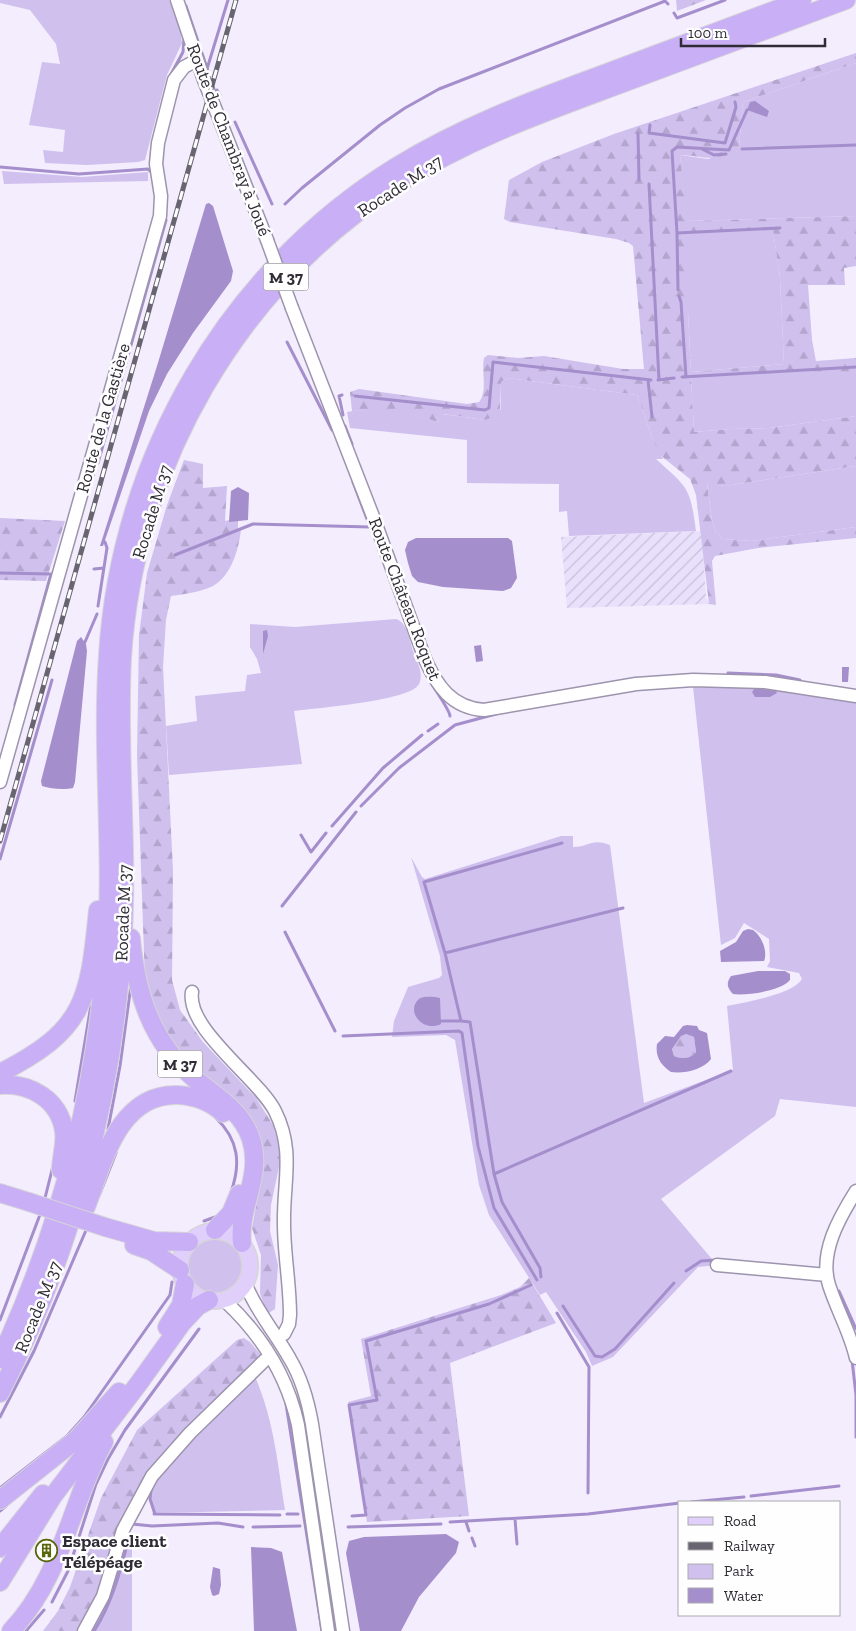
<svg xmlns="http://www.w3.org/2000/svg" width="856" height="1631" viewBox="0 0 856 1631" font-family="'Zilla Slab',serif">
  <style>
    .industrial { fill: url(#industrial-furrows) }
    .green { fill: #d0c0ee }
    .forest { fill: url(#forest-firs); fill-rule: evenodd }
    .water { fill: #a58ecc; fill-rule: evenodd }
    .lines { fill: none; stroke-linecap: round; stroke-linejoin: round }
    .stream { stroke: #a58ecc; stroke-width: 3 }
    .minor-casing { stroke: #9d94ad; stroke-width: 15 }
    .major-casing { stroke: #d6d5d7; stroke-width: 18 }
    .highway-casing { stroke: #d6d5d7; stroke-width: 20 }
    .minor { stroke: #fff; stroke-width: 12 }
    .major { stroke: #dfcffa; stroke-width: 15 }
    .highway { stroke: #c9aff6; stroke-width: 18 }
    .rail-casing { stroke: #686470; stroke-width: 5 }
    .rail { stroke: #fefefe; stroke-width: 3; stroke-dasharray: 9; stroke-linecap: butt }
    .minor-bridge-casing { stroke: #9d94ad; stroke-width: 15; stroke-linecap: butt }
    .highway-bridge-casing { stroke: #d6d5d7; stroke-width: 20; stroke-linecap: butt }
    .minor-bridge { stroke: #fff; stroke-width: 12 }
    .highway-bridge { stroke: #c9aff6; stroke-width: 18 }
    .labels { text-anchor: middle; stroke-width: 5; stroke-linejoin: round; paint-order: stroke }
    .shield { fill: #fefefe; stroke: #6e6b72; stroke-width: 1 }
    .shield-label { font-size: 16px; font-weight: bold; fill: #302c36 }
    .street-label { font-size: 18px; fill: #302c36; stroke: #fefefe }
    .poi-label { font-size: 18px; font-weight: bold; fill: #302c36; stroke: #fefefe; text-anchor: start }
  </style>
  <defs>
    <pattern id="industrial-furrows" width="10" height="10" patternUnits="userSpaceOnUse" patternTransform="scale(1.25)"><rect width="10" height="10" fill="#e9e0fc"/><path d="M-1 1l2-2M0 10L10 0M9 11l2-2" fill="none" stroke="#c8c0d9"/></pattern>
    <pattern id="forest-firs" width="22" height="20" patternUnits="userSpaceOnUse" patternTransform="scale(1.25)"><rect width="22" height="20" fill="#d0c0ee"/><path d="M5 1l3.5 6h-7zM16 11l3.5 6h-7z" fill="#b3a5cd"/></pattern>
  </defs>
  <rect width="100%" height="100%" fill="#f3edfe"/>
  <path class="industrial" d="M702,531L706,597L709,604L567,608L561,537Z"/>
  <path class="green" d="M0,0H169L180,29L182,43L167,75L145,160L138,162L87,165L45,163L43,150L63,152L65,130L29,125L42,62L60,64L56,44L30,10L0,3Z
    M856,63V216L686,221L680,155L708,159L739,147L743,102Z
    M2,171L82,177L148,172V181L4,184Z
    M773,230L780,277L784,364L691,372L688,311V231Z
    M786,372H856V416L769,428L729,429L694,432L691,377Z
    M508,378L637,395L652,437L663,459H656C689,489 690,487 696,531L569,536L567,511L559,512V484L467,483V440L350,428L347,412C377,407 410,412 438,422L442,414L485,420L501,409V382Z
    M856,466V527L751,541L723,539L716,532L712,521L707,483L725,486Z
    M396,619C407,622 410,641 413,651C417,661 424,673 419,684C411,701 315,708 294,711L302,764L169,775L166,726L197,721L195,696L245,691L247,675L261,673L257,659L250,647V624L295,627Z
    M693,687L764,688L856,703V1107L780,1099L775,1116L661,1199L717,1265L698,1267L613,1357L592,1366L586,1352L546,1292L540,1295L489,1215L479,1185L455,1040L446,1035L392,1037L394,1021L408,987L439,978L442,975L440,956L411,857L422,877L425,879L561,836H573V847C590,847 591,838 610,845L644,1103L733,1070L727,1006C745,1002 792,995 802,979L799,973L767,967L770,961L769,939L744,923L735,938L721,945Z
    M186 1266a28 28 0 1 1 56 0a28 28 0 1 1-56 0Z
    M256,1379C274,1421 278,1466 285,1510L153,1513L150,1502L154,1482L194,1435L233,1397Z
    M126,1537H132V1631H92L108,1600Z"/>
  <path class="forest" d="M676,0H706L677,11Z
    M856,53V63L743,102L739,147C718,164 704,156 680,155L687,221L856,216V266L844,268L845,285H808L812,340L816,361L856,358V372H786L691,377L694,432L729,429L769,428L856,416V466L725,486L707,484L712,521L716,532L723,539L751,541L856,527V538L758,548L715,556L712,561L716,605L709,604L696,495L690,479L660,455L652,437L637,395L508,378L501,382L500,414L485,420L443,414L438,422C411,413 381,409 352,411L350,392L359,389L467,404L479,402C488,391 481,372 484,358L488,355L518,358L544,356L623,369H644L633,246L629,243L616,239L510,222L504,219L509,180L542,162L614,134ZM688,231H773L780,277L784,364L691,372L688,311Z
    M184,460L203,464V488L227,486L225,521L238,518V529H241C239,548 232,575 213,586C201,592 185,594 171,596L166,620L163,667L173,871L172,980L180,1010L203,1042L256,1098L273,1125L280,1150V1162L271,1205L270,1231L278,1265L275,1309L267,1314L260,1293L261,1255L252,1228L263,1167L260,1147L181,1055L158,1024L145,981L137,756L139,635L147,573L167,505Z
    M0,518L65,521L46,581L0,580Z
    M686,1034L694,1037L696,1052C691,1059 681,1059 674,1056L672,1049L681,1035Z
    M529,1278L556,1323L450,1363L469,1516L367,1522L348,1402L371,1396L361,1339L501,1295L520,1287Z
    M244,1338L250,1342L265,1360L152,1476L84,1631H43L58,1611L70,1587L101,1498L137,1430L237,1340Z"/>
  <path class="water" d="M755,101L769,111L767,117L747,110L750,102Z
    M209,203L213,206L233,271L231,281L193,333L167,374L149,411L103,546H100L157,366L206,204Z
    M238,487L249,493L248,520L229,522L231,491Z
    M416,538H508L512,541L517,578L511,588L503,591L443,587L418,582L412,576L408,563L405,550L408,542Z
    M267,630L268,636L263,654V631Z
    M81,637L86,644L87,651L75,782L73,788C64,790 51,789 42,786L41,781L77,641Z
    M481,645L483,661L476,662L474,646Z
    M842,667H849L848,682H842Z
    M755,688L776,691L777,693L770,697H755L752,692Z
    M748,929L753,930C762,936 768,952 764,961L721,962L720,951L736,942L743,931Z
    M758,971H785L790,974V980C781,991 746,996 733,994C727,988 726,983 731,976Z
    M435,997L440,998L441,1024C423,1033 405,1011 419,999C423,996 430,997 435,997Z
    M687,1025L697,1026L699,1030L707,1033L711,1059C703,1070 683,1074 671,1072C661,1065 655,1057 657,1044L665,1036L674,1037L683,1026ZM686,1034L694,1037L696,1052C691,1059 681,1059 674,1056L672,1049L681,1036Z
    M446,1534L459,1542L456,1553L419,1597L401,1631H360L346,1553L349,1541L364,1537Z
    M251,1547L271,1548L282,1552L297,1631H254Z
    M213,1567L220,1569L221,1585L219,1594L214,1596L212,1595L210,1587Z"/>
  <g class="lines">
    <path class="stream" d="M186,6L209,74
      M674,13L677,18L725,0
      M207,69L228,0
      M169,78L183,52L184,38
      M217,90L220,95
      M747,110L729,150L677,147L672,151L677,233L780,228
      M235,122L272,204
      M650,125L649,133L725,143L736,107L735,102
      M638,133L639,180
      M702,149L714,155L726,154
      M742,149L856,145
      M0,167L79,174L148,169L152,173
      M649,184L659,380
      M285,204L302,188L380,125L405,108L439,89L665,1L668,4
      M677,233L678,290
      M679,296L681,302L686,377
      M287,342L332,430
      M682,377L856,367
      M648,380L652,417
      M658,380L674,378
      M342,395L339,396L343,415
      M355,396L485,410L489,408L493,362L651,380
      M345,426L352,444
      M98,463L166,220
      M353,482L370,527
      M175,555L253,524L370,527
      M94,569L104,568
      M0,573L51,574L15,705
      M98,606L107,548L105,542
      M85,642L97,614
      M424,670C428,681 450,709 450,716
      M728,673L776,675L800,680
      M428,731L438,724
      M361,806L399,768L455,725L496,714
      M332,826L383,768L422,735
      M301,835L311,852L326,833
      M0,859L52,680
      M282,906L356,812
      M285,932L335,1031
      M445,953L623,908
      M439,1021H461L445,953L424,882L562,843
      M461,1021L470,1022L494,1174L502,1202L540,1268L541,1277
      M343,1036L459,1031L462,1033L478,1146L494,1208L537,1280
      M75,1101L91,1005
      M216,1118C239,1140 241,1164 231,1192
      M108,1129L120,1066L131,985
      M494,1174L731,1071
      M99,1196L116,1153
      M44,1202L53,1166
      M204,1221L218,1216
      M686,1271L701,1261L717,1260
      M839,1291L856,1329
      M563,1306L595,1356L602,1357L615,1349L674,1283
      M557,1313L589,1367L588,1493
      M0,1320L41,1212
      M852,1360L856,1395V1437
      M286,1404L322,1631
      M0,1417L34,1351L87,1228
      M0,1488L67,1436L84,1417L170,1295L172,1282
      M151,1490L150,1499L155,1514
      M751,1496L839,1486
      M691,1502L744,1497
      M0,1511L6,1506
      M154,1514L280,1515
      M287,1514H298
      M352,1516L366,1515L349,1405L377,1400L366,1341L489,1304L531,1285
      M515,1519L517,1544
      M450,1522L588,1514L680,1503
      M466,1522L469,1531
      M132,1524L152,1526L218,1523L243,1527
      M253,1527L300,1526
      M348,1527L441,1524
      M472,1538L475,1546
      M52,1602L68,1571L96,1484L108,1459L125,1430L199,1329
      M26,1631L44,1610
      M94,1631C113,1602 121,1568 130,1534"/>
    <defs>
      <path id="minor" d="M177,0L204,80L267,240
        M292,308L374,519L425,659C437,686 452,708 484,710L636,684L693,680L765,682L856,696
        M0,782L160,216L161,196L156,164L158,143L174,80L184,67L197,60
        M192,992C186,1029 258,1078 275,1111C295,1151 283,1182 284,1224C284,1254 290,1284 290,1315L289,1324L284,1334
        M856,1191C839,1218 819,1253 829,1285C837,1310 850,1332 856,1358
        M717,1265L827,1275
        M245,1283C256,1311 275,1332 290,1359C302,1379 308,1401 312,1424L343,1631
        M224,1300C261,1334 287,1375 298,1425L328,1631
        M84,1631L103,1596L123,1530L152,1476L190,1433L265,1360"/>
      <path id="major" d="M180 1266a35 35 0 1 1 70 0a35 35 0 1 1-70 0Z"/>
      <path id="highway" d="M131,938C136,993 151,1042 195,1079C217,1097 242,1111 251,1139C263,1176 238,1207 242,1243
        M0,1073C85,1030 89,1001 98,910
        M0,1085C30,1083 59,1099 64,1131C66,1144 61,1157 61,1170
        M0,1193L29,1202
        M86,1207C103,1163 118,1093 178,1095C195,1096 211,1102 223,1113
        M105,1227L154,1241L189,1242
        M215,1230L231,1213L239,1194
        M134,1245L151,1251L180,1270
        M167,1327L181,1305L185,1284
        M0,1359C60,1230 95,1095 106,953C114,854 101,754 108,655C120,457 228,271 396,167C459,128 528,102 596,77C665,51 734,26 802,0
        M0,1393C70,1255 112,1104 122,949C129,852 117,755 122,658C134,466 237,286 401,182C465,141 537,115 607,89C687,59 766,30 846,0
        M0,1500L77,1439L119,1392
        M0,1548L43,1494
        M0,1582L53,1496L139,1383L182,1323L198,1306L209,1300
        M11,1631C63,1576 69,1506 104,1442"/>
    </defs>
    <use href="#minor" class="minor-casing"/>
    <use href="#major" class="major-casing"/>
    <use href="#highway" class="highway-casing"/>
    <use href="#minor" class="minor"/>
    <use href="#major" class="major"/>
    <use href="#highway" class="highway"/>
    <defs>
      <path id="rail" d="M0,841L236,0"/>
    </defs>
    <use href="#rail" class="rail-casing"/>
    <use href="#rail" class="rail"/>
    <defs>
      <path id="minor-bridge" d="M267,240L292,308"/>
      <path id="highway-bridge" d="M29,1202L105,1227"/>
    </defs>
    <use href="#minor-bridge" class="minor-bridge-casing"/>
    <use href="#highway-bridge" class="highway-bridge-casing"/>
    <use href="#minor-bridge" class="minor-bridge"/>
    <use href="#highway-bridge" class="highway-bridge"/>
  </g>
  <defs>
    <symbol id="building-ring" viewBox="-11 -11 22 22"><circle r="9.5" fill="#fefefe" stroke="#596509" stroke-width="1.5"/><path d="M-4-6H4V6H1V3H-1V6H-4ZM-2.5-4.3h1.7v1.8h-1.7ZM.8-4.3h1.7v1.8H.8ZM-2.5-1h1.7V.8h-1.7ZM.8-1h1.7V.8H.8Z" fill="#596509"/></symbol>
  </defs>
  <g fill-rule="evenodd">
    <use href="#building-ring" x="34" y="1538" width="25" height="25"/>
  </g>
  <g class="labels">
    <g class="shield">
      <rect x="263.5" y="263.5" width="45" height="27" rx="4"/>
      <rect x="157.5" y="1050.5" width="45" height="27" rx="4"/>
    </g>
    <g class="shield-label">
      <text x="286" y="283">M 37</text>
      <text x="180" y="1070">M 37</text>
    </g>
    <g class="street-label">
      <text transform="translate(229 140) rotate(69)" y="6">Route de Chambray à Joué</text>
      <text transform="translate(400 186) rotate(-33)" y="6">Rocade M 37</text>
      <text transform="translate(103 418) rotate(-74)" y="6">Route de la Gastière</text>
      <text transform="translate(152 512) rotate(-73)" y="6">Rocade M 37</text>
      <text transform="translate(405 599) rotate(69)" y="6">Route Château Roquet</text>
      <text transform="translate(123 913) rotate(-88)" y="6">Rocade M 37</text>
      <text transform="translate(38 1307) rotate(-68)" y="6">Rocade M 37</text>
    </g>
    <g class="poi-label">
      <text x="62" y="1547">Espace client<tspan x="62" dy="21">Télépéage</tspan></text>
    </g>
  </g>
  <rect x="678" y="1501" width="162" height="115" fill="#fefefe" stroke="#acaaae"/>
  <rect x="688" y="1517" width="25" height="8" fill="#dfcffa" stroke="#acaaae"/>
  <text x="724" y="1526" font-size="15" fill="#302c36">Road</text>
  <rect x="688" y="1542" width="25" height="8" fill="#686470" stroke="#acaaae"/>
  <text x="724" y="1551" font-size="15" fill="#302c36">Railway</text>
  <rect x="688" y="1564" width="25" height="15" fill="#d0c0ee" stroke="#acaaae"/>
  <text x="724" y="1576" font-size="15" fill="#302c36">Park</text>
  <rect x="688" y="1588" width="25" height="15" fill="#a58ecc" stroke="#acaaae"/>
  <text x="724" y="1601" font-size="15" fill="#302c36">Water</text>
  <path d="M681 38v8h144v-8" fill="none" stroke="#302c36" stroke-width="2.5"/>
  <text x="688" y="38" font-size="15" fill="#302c36" stroke="#fefefe" stroke-width="4" paint-order="stroke">100 m</text>
</svg>
